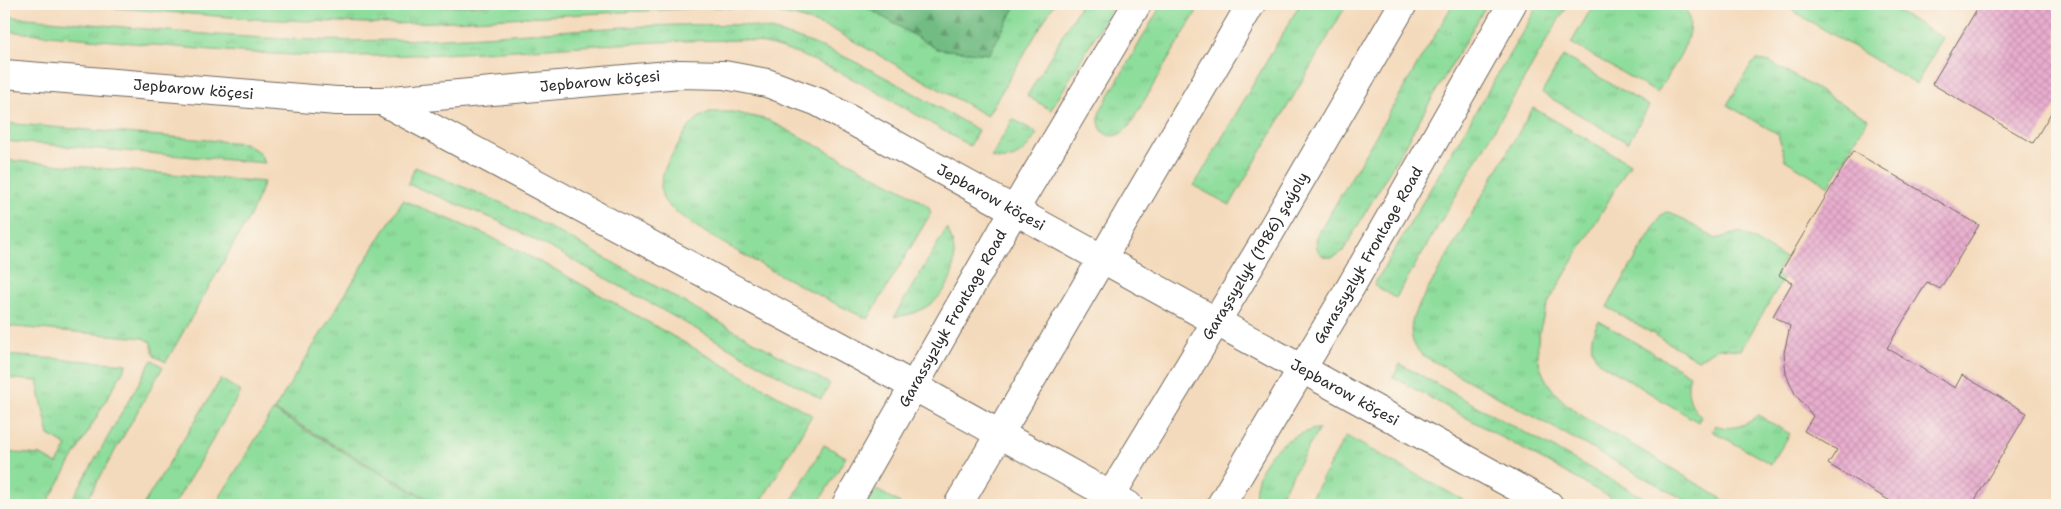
<svg xmlns="http://www.w3.org/2000/svg" width="2061" height="509" viewBox="0 0 2061 509" font-family="'Shantell Sans',sans-serif">
  <style>
    .grass { fill: url(#grass-tufts); stroke: #5c8463 }
    .forest { fill: url(#forest-firs); stroke: #4e7457 }
    .building { fill: url(#building-cross-hatch) }
    .lines { fill: none; stroke-linecap: round; stroke-linejoin: round }
    .minor-casing { stroke: #71685e; stroke-width: 30 }
    .major-casing { stroke: #71685e; stroke-width: 30 }
    .minor { stroke: #fff; stroke-width: 28 }
    .major { stroke: #fff; stroke-width: 28 }
    .labels { text-anchor: middle; stroke-width: 4; stroke-linejoin: round; paint-order: stroke }
    .street-label { font-size: 15px; fill: #2b2b2b; stroke: #fbf7ec }
  </style>
  <defs>
    <pattern id="grass-tufts" width="24" height="20" patternUnits="userSpaceOnUse" patternTransform="scale(1.25)"><rect width="24" height="20" fill="#8ddd9b"/><path d="M3 7l-1-3M5 7V3M7 7l1-3M15 17l-1-3M17 17v-4M19 17l1-3" fill="none" stroke="#7abe86"/></pattern>
    <pattern id="forest-firs" width="22" height="20" patternUnits="userSpaceOnUse" patternTransform="scale(1.25)"><rect width="22" height="20" fill="#72bc83"/><path d="M5 1l3.5 6h-7zM16 11l3.5 6h-7z" fill="#5e996b"/></pattern>
    <pattern id="building-cross-hatch" width="8" height="8" patternUnits="userSpaceOnUse" patternTransform="scale(1.25)"><rect width="8" height="8" fill="#e8adce"/><path d="M0 0l8 8M0 8l8-8" fill="none" stroke="#c795b1"/></pattern>
  </defs>
  <rect width="100%" height="100%" fill="#fbf7ec"/>
  <filter id="ink" filterUnits="userSpaceOnUse"><feTurbulence type="fractalNoise" baseFrequency=".02" numOctaves="2"/><feDisplacementMap in="SourceGraphic" scale="10" xChannelSelector="R" yChannelSelector="G"/><feConvolveMatrix kernelMatrix="1 2 1 2 8 2 1 2 1" color-interpolation-filters="sRGB"/></filter>
  <filter id="wash" filterUnits="userSpaceOnUse"><feTurbulence type="fractalNoise" baseFrequency=".0096" numOctaves="4" result="noise"/><feDisplacementMap in="SourceGraphic" scale="20" xChannelSelector="R" yChannelSelector="G"/><feGaussianBlur stdDeviation="1.12" result="paint"/><feColorMatrix in="noise" values="0 0 0 0 0 0 0 0 0 0 0 0 0 0 0 0 0 1.4 0 .05"/><feComposite in="paint" operator="in"/></filter>
  <g filter="url(#wash)">
    <rect width="100%" height="100%" fill="#f4dabc"/>
    <path class="grass" d="M67,4H428L439,7L505,4H861L937,49L989,54L1017,4H1054L987,116L834,30L798,17L759,10L717,7L395,24L254,19Z
      M1081,4H1114L1051,110L1027,96Z
      M1162,4H1201L1128,128C1113,144 1094,134 1100,111Z
      M1300,4H1347L1230,205L1194,186Z
      M1453,4H1487L1343,251C1328,264 1313,256 1317,236Z
      M1539,4H1568L1396,298L1374,285Z
      M1594,4H1681C1706,27 1670,71 1657,93L1571,43Z
      M1787,4H1885L1943,38L1916,84L1796,13Z
      M4,16C134,27 266,44 396,40C512,37 629,22 744,25C830,38 904,89 978,130L970,146C904,109 819,50 744,40C605,40 467,58 328,56C220,54 112,40 4,31Z
      M1563,56L1649,106L1628,143L1542,93Z
      M1757,60L1770,62L1868,119L1829,186L1785,160L1778,134L1727,105L1751,65Z
      M1533,108L1630,164L1550,300C1540,324 1532,349 1543,374C1560,411 1608,430 1641,450C1672,468 1702,487 1732,505H1694L1422,355C1409,343 1409,326 1416,310Z
      M710,112H733L768,120L908,193L928,206L931,213L868,319C835,305 677,224 664,200C656,184 666,163 675,150C684,134 692,118 710,112Z
      M1013,119L1037,133C1027,151 1013,165 991,157Z
      M4,123L244,143L259,152L265,163L4,141Z
      M4,160L264,182L252,212L166,362L154,356L151,342L144,338L4,326Z
      M415,167L504,204L573,240L830,384L821,399L564,255L496,220L408,184Z
      M403,200L489,236L556,270L812,415L759,505H438L274,410Z
      M1666,212L1672,213L1716,239L1741,232L1785,258L1776,274L1783,279L1741,350L1718,348L1698,360L1607,307L1661,215Z
      M947,228C968,272 941,313 894,317Z
      M1599,321L1690,375C1685,391 1689,405 1701,417L1698,422L1600,363C1588,349 1590,336 1599,321Z
      M4,355L127,364L46,505H4V452L41,455L57,464L67,446L49,435L37,381L4,378Z
      M152,360L163,367L84,505H69Z
      M1400,364L1657,505H1624L1393,377Z
      M221,379L241,392L174,505H143Z
      M273,411L435,505H215Z
      M1758,415L1790,434L1771,464L1712,431L1715,425C1730,431 1747,426 1758,415Z
      M1315,429H1319L1275,505H1255C1254,463 1276,440 1315,429Z
      M1346,436L1472,505H1307Z
      M824,445L846,457L817,505H789Z
      M877,490L900,503L899,505H864Z"/>
    <path class="forest" d="M861,4H1017L989,54L937,49Z"/>
    <g id="blocks">
      <path class="building" d="M1980,4H2057V103L2033,143L1932,84Z
        M1853,151L1979,225L1940,289L1927,282L1887,348L1955,388L1962,375L2027,413L1972,505H1897L1828,464L1837,450L1804,431L1813,416L1795,394L1786,374L1784,353L1790,326L1773,316L1792,283L1779,275Z"/>
    </g>
  </g>
  <g filter="url(#ink)">
    <use href="#blocks" fill-opacity="0" stroke="#71685e" stroke-width="1"/>
    <g class="lines">
      <defs>
        <g id="minor">
          <path id="s1" d="M4,74L337,101H382L680,74L724,75L767,83L818,102L1549,505"/>
          <path d="M382,101L859,356L1128,505"/>
          <path id="s2" d="M846,505L1015,209L1137,4"/>
          <path id="s3" d="M1221,505L1350,288L1512,4"/>
        </g>
        <g id="major">
          <path d="M958,505L1251,4"/>
          <path id="s4" d="M1105,505L1265,241L1403,4"/>
        </g>
      </defs>
      <use href="#minor" class="minor-casing"/>
      <use href="#major" class="major-casing"/>
      <use href="#minor" class="minor"/>
      <use href="#major" class="major"/>
    </g>
  </g>
  <g class="labels">
    <g class="street-label">
      <text dy="5" stroke="none"><textPath href="#s1" startOffset="598">Jepbarow köçesi</textPath></text>
      <text dy="5" stroke="none"><textPath href="#s1" startOffset="190">Jepbarow köçesi</textPath></text>
      <text dy="5" stroke="none"><textPath href="#s1" startOffset="1018">Jepbarow köçesi</textPath></text>
      <text dy="5" stroke="none"><textPath href="#s4" startOffset="291">Garaşsyzlyk (1986) şaýoly</textPath></text>
      <text dy="5" stroke="none"><textPath href="#s3" startOffset="290">Garassyzlyk Frontage Road</textPath></text>
      <text dy="5" stroke="none"><textPath href="#s2" startOffset="215">Garassyzlyk Frontage Road</textPath></text>
      <text dy="5" stroke="none"><textPath href="#s1" startOffset="1422">Jepbarow köçesi</textPath></text>
    </g>
  </g>
  <rect width="2061" height="509" fill="none" stroke="#fbf7ec" stroke-width="20"/>
</svg>
